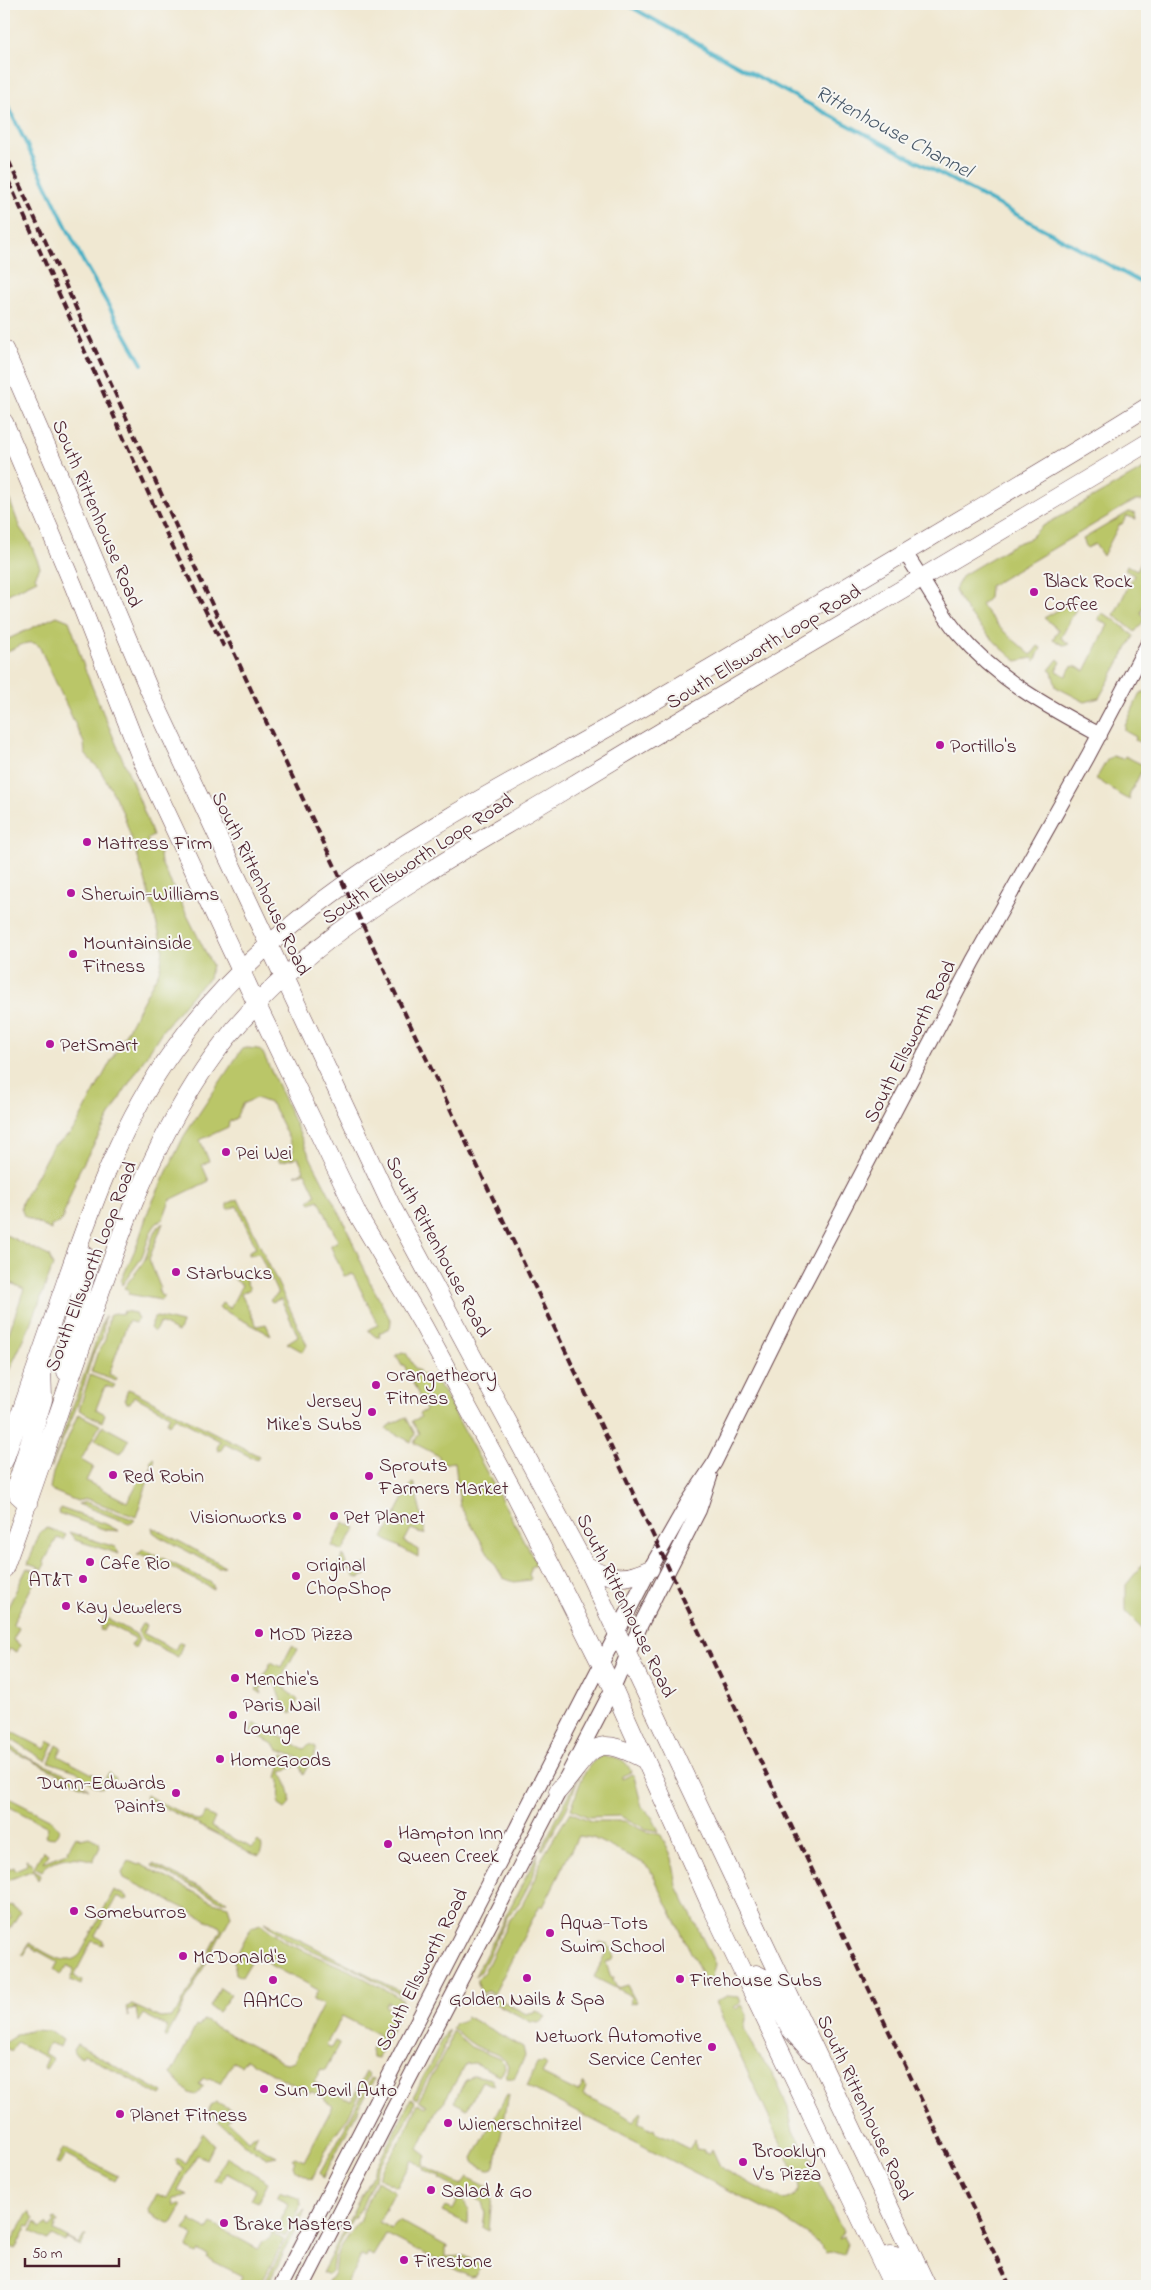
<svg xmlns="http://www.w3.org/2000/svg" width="1151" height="2290" viewBox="0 0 1151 2290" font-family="'Indie Flower',sans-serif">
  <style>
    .green { fill: #bac668; stroke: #82724a }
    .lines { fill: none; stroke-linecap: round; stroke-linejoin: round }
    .stream { stroke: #47b0c5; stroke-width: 4 }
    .minor-casing { stroke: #633d44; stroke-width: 16 }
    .major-casing { stroke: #633d44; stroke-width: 19 }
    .minor { stroke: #fff; stroke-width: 14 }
    .major { stroke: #fff; stroke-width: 18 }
    .rail { stroke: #4a1f2b; stroke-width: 4; stroke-dasharray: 8 4; stroke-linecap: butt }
    .poi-dot { fill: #b5179e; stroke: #f6f6f2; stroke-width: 2 }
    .labels { text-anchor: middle; stroke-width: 4; stroke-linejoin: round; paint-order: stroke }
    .street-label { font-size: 20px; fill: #4a1f2b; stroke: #f6f6f2 }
    .poi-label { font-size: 20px; fill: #4a1f2b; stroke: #f6f6f2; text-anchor: start }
    .water-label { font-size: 21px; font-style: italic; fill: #495969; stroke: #f6f6f2 }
  </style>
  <rect width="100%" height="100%" fill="#f6f6f2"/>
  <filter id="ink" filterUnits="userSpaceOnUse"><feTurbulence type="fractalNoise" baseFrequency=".02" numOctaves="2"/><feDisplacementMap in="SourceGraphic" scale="10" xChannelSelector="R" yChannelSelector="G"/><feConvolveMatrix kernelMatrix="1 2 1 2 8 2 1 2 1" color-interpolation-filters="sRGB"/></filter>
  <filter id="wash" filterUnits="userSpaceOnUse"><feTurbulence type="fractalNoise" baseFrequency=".0096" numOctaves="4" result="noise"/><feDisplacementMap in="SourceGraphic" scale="20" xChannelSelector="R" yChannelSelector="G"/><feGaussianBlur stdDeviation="1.12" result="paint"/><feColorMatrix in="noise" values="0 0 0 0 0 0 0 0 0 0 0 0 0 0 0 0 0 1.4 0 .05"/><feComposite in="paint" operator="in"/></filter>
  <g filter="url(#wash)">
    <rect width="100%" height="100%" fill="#f0e8d2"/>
    <path class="green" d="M1147,467V494L1143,501H1135L1125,506L990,586L989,598L981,605L1000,628L1031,655L1038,646L1041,648L1035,661L1032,658L1017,661L1013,658C997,645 960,609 955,589L963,575L1015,544L1029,539L1041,527Z
      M4,485L20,528L30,542L40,567L35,577L37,580L4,596V553L8,546L4,541Z
      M1129,512L1135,514L1136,519L1127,516L1122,524L1119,525L1103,556L1095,544L1087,548L1083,539Z
      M1147,550V599L1141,612L1145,619L1135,632L1114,615L1134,575L1125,570L1127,565L1137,570Z
      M1067,605L1076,609L1061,638L1069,644L1063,645L1053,639L1059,630L1044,618Z
      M1102,613L1115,620L1134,636L1099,698L1085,702L1056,687L1052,672L1049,670L1058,659L1061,662L1056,671L1066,676L1071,667L1075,666L1085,671L1108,625L1098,619Z
      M57,616L69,621C76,637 79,655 86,672C108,726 133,780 153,836L147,839L151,848L159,847L161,863L212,965L209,978L197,989L162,1031L121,1096L79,1171L61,1222L51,1226V1230L24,1216L21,1208L22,1202L52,1147L70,1134L76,1126L158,973L161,964L163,948L144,876L123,813L111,789L100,770L85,754L84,743L39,646C29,637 14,649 4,654V641Z
      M1147,691V746L1135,740L1136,737L1125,731V726L1140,693Z
      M1113,756L1123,759L1125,756L1147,767V773L1142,770L1129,796L1130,800C1118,796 1108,785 1096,779L1107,760Z
      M247,1048L258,1049L263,1053L312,1161L343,1220L370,1282L391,1321L390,1328L379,1333L380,1337H376L369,1331V1329L378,1325L353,1274L344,1276L331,1247V1245L338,1241L319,1200L311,1203L309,1201L316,1195L305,1172L295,1175L304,1170L298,1157L280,1162L278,1158L294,1150L272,1104L256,1098L242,1104L236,1118L229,1122L228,1127L200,1140L209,1161L202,1165L209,1181L170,1200L163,1219L156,1224L152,1230L141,1259L122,1285L121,1281L137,1245L149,1209L184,1136L242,1049Z
      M238,1199L307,1345L303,1352L287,1343L298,1336L281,1299L272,1302L270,1300L278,1294L259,1253L249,1255V1251L256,1248L237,1206L229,1209L227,1208V1204Z
      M163,1223L149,1259L160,1287L158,1289L161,1296L164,1295V1298L161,1300L128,1294L129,1290L124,1288C130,1278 140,1269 145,1259C150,1248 152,1229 163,1223Z
      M4,1234L49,1256L53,1266L31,1324L4,1381V1347L24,1289L11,1283V1271L4,1260Z
      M240,1271L250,1289L241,1294L257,1326L266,1324L271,1335L219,1308L222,1303L230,1308L242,1285L234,1279Z
      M124,1311L135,1313L138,1319L135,1323L128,1321L109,1374L117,1378L116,1381L91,1372L97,1354L105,1340L109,1316L114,1313L123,1314Z
      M105,1316L102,1338L93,1354L79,1401L51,1468Z
      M157,1317L182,1323V1324L178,1332L160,1323L154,1332L150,1328L154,1318Z
      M402,1352L406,1353L416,1370H419L420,1373L430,1376L433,1374L434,1375L531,1554L536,1565H532L529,1575L531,1578L530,1580L514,1582L503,1578L460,1506L455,1462L440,1464L439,1456L414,1443L419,1433L412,1421L421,1417L419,1414L426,1410L404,1365L402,1366L396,1355Z
      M90,1375L115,1385L113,1388L105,1386L96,1409L105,1414L102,1422L79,1410Z
      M128,1389L133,1391L259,1456L257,1460L225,1444L221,1450L218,1451L217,1448L220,1441L175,1417L169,1425L167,1422L170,1415L134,1396L130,1403H127L125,1398Z
      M78,1414L100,1425L81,1460L93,1467L86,1481L127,1502L144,1472L148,1474L153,1464L150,1463L153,1458L155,1459L136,1517L87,1499L77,1501L53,1491L50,1488L53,1473Z
      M406,1417L415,1434L411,1442L386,1429L388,1426Z
      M103,1426L129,1440L123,1451L119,1453L95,1440Z
      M412,1483L414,1484L426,1535L411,1529L404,1542L418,1549V1557L383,1538Z
      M86,1502L135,1520L132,1523H128L78,1504Z
      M60,1508L106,1524L119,1531L106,1530L58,1513Z
      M344,1522L356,1528L342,1551L332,1546Z
      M152,1527L160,1531L225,1566L218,1567L160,1537L153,1532Z
      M47,1528L66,1535L63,1540L57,1538L44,1562L45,1564L42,1569L28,1564L40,1532Z
      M69,1532L115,1547L119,1554L75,1540Z
      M143,1550L154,1554L210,1582L213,1585V1589L150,1556L137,1555Z
      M343,1555L348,1569L366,1564L370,1566L366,1575L359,1578L354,1577L350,1571L337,1567Z
      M1147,1559V1633L1126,1612V1585Z
      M27,1568L39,1573L14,1621L13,1625L19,1628L13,1640L20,1645L17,1652L9,1649L4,1664V1615Z
      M105,1617L136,1634L139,1640L135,1648L131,1646L135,1638L108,1624L103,1631L100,1630Z
      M142,1624L146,1625L143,1633L175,1650L179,1642L183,1643L178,1657L141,1638L138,1631Z
      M292,1646L297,1649L280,1681L287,1691L298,1700L291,1713L283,1707L275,1683L260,1688L262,1694L256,1690L271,1662L281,1667Z
      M4,1694L9,1719L5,1728L45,1749L49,1741L54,1743L46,1761L4,1735Z
      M254,1723L304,1749L309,1744L316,1747V1751L303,1775L297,1757L278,1750L275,1745L250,1731Z
      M4,1742L30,1759L76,1778L89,1789L4,1747Z
      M57,1745L62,1748L58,1756L104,1780L109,1772L115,1778L113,1782L108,1780L102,1788L93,1785L76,1771L49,1762Z
      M283,1755L295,1759L297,1766L282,1771C285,1782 297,1800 285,1809L279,1805L280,1780L277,1778Z
      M602,1756C616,1757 626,1758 631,1772L622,1776V1779L632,1774L634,1776L642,1807L652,1817L659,1831L646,1829L621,1816L588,1817L571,1809C578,1791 583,1764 602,1756Z
      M580,1774L567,1808L543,1850L541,1849Z
      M146,1795L197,1821L201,1820L205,1813L215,1818L211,1827L252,1848L258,1841C264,1846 262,1850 259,1856L247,1852L234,1843L145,1798Z
      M5,1796L51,1820L59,1829C57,1837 52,1840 45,1836L48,1827L4,1804Z
      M570,1812L591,1821H625L648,1833H660L672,1858L677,1886L715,1964L712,1976L714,1978L706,1983L650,1869L643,1863L593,1838L578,1836L543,1907L540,1905L494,1994L488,1991L483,1993L480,1991L477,1979L484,1973L508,1922L522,1905L536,1878L539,1863Z
      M76,1836L81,1839L89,1837L99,1842L100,1847L93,1861C77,1855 53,1856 42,1871L34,1867L43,1851L48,1854L43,1862L69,1852L68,1850Z
      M538,1853L533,1877L519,1903L507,1917L482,1970L475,1976Z
      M26,1860L32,1864L33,1869L41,1874L38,1880L33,1870L4,1882V1871L14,1867L15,1870L27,1865Z
      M129,1861L138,1865L140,1864L213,1902L228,1906L231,1916L166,2038L164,2036L168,2027L143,2014L138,2022L136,2008L127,2010L128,2017L126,2007L132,2005L161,2018L171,2017L179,2009L221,1930L219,1926L124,1878L122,1873Z
      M153,1864L227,1901L222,1902L152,1866Z
      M114,1890L127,1896L128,1899L125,1900L117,1896L95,1936L103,1940V1945L92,1941L74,1976L82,1981L81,1985L70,1980L74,1969L68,1966L60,1975L54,1970L58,1962L29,1946L24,1955L22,1954L29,1943C43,1950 68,1971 81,1953Z
      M11,1905L20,1912L4,1939V1921L11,1918L6,1908Z
      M265,1922L402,1992L403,1996L354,1969L285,1939Z
      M261,1924L286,1943L353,1972L402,1999L401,2009L388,2002L385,2006L399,2014L378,2058L372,2057L371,2050L379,2035L342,2016L326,2045L332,2048L336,2041L340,2043L325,2070L321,2069L314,2082L351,2101L366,2072L369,2075L348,2117L331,2140L312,2179L295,2170L293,2165L295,2161L292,2159L295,2157L304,2161L333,2106L325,2101V2098L312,2092L309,2093L301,2089L302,2085L300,2084L298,2087L246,2059L241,2066L233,2062L220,2083L209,2078L208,2080L203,2078L199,2084L204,2087L195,2095L189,2093L171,2074L196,2026L199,2027L203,2020L282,2062L287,2063L294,2061L323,2005L313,2000L318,1990L290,1974L289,1975L270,1965V1963L255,1955L242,1977L236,1974L234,1960L251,1927Z
      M600,1942L608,1944L614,1957L613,1960L606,1963L611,1977H614L613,1980L617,1988L627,1985L636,2002L630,2004L631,1996L594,1977L607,1951L598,1946Z
      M220,1988L231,1995L218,2012L210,2007Z
      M489,1994L526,2014L537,2011L546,2017L539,2023L531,2022L481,1996Z
      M727,1996L739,1997L741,2003L734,2007L736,2009L742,2005L747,2015L744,2028L755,2051L769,2068L778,2085L788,2107L793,2132L811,2158L815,2173L843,2232L839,2239L844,2237L848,2244L844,2255L831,2251L827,2252L814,2239L779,2216L527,2086L537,2064L544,2062L547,2065L542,2074L578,2092L584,2083L586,2087L583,2095L619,2112L633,2121L641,2112L642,2114L638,2123L652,2130L654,2129L655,2132L674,2140L675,2142L689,2149L695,2140L696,2149L704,2150V2153H710L712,2149L720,2166L724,2170L782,2200C792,2199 799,2193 799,2182L715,2002Z
      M466,2016L523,2047L525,2056L514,2079L506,2077L508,2065C501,2052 485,2052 474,2045C465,2040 461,2033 452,2028L455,2023L465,2020Z
      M448,2029C448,2053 426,2077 417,2099L413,2097Z
      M33,2030L50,2031L63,2040L60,2047L49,2043L44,2053L53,2059L46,2069L43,2067L47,2058L17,2042L12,2051L4,2047V2043L18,2034Z
      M452,2030L471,2047L500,2059L504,2063L505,2068L500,2075L474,2063L466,2064L442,2105L437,2109L418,2149L427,2156L423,2165L461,2185L467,2177L490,2188L492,2195L489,2231L483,2228L485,2213L482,2202L440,2179L441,2177L424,2170L423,2167L412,2160L397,2187L378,2178C392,2152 409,2129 418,2103L426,2107L427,2105L419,2100L448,2047Z
      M77,2044L163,2093L161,2096L84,2054L82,2057L74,2053L73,2050Z
      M474,2075L492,2079L495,2086L482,2081L467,2109L454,2102L465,2081Z
      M371,2078L374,2079L323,2178L320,2173C338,2142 354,2110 371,2078Z
      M507,2094L509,2095L495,2166L492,2170H487L475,2164L473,2158Z
      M411,2099L415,2101L413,2109L380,2165L361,2209L351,2221L334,2256L332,2270L327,2275L322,2273Z
      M217,2102L235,2112L228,2121L248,2140L258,2133L253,2144L277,2156L267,2158L243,2144L209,2112L210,2105Z
      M203,2133L214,2145L207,2159L197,2155L178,2190L188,2196L173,2198L174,2205L181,2204L182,2206L173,2222L169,2223L149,2213L148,2210L157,2194L167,2198L183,2168L176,2164L175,2160L178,2159L186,2163Z
      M63,2148L118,2176L115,2181L65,2155L60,2164L56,2163Z
      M226,2157L268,2182L258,2202L251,2199L256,2189L226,2173L221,2182L214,2180Z
      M376,2181L395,2191L379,2222L391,2229L395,2222L399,2220L448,2247H445V2257L465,2256L480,2263L481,2265L475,2276L470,2277L386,2234L373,2256L368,2253L366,2257L361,2255L346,2286L327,2284L334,2273L336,2258L341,2247L359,2221Z
      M279,2192C285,2195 292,2195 300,2199L301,2205L285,2237L276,2232L274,2234L284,2240L260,2286H237L242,2276L207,2258L208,2255L199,2251L197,2254L187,2249L193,2236L184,2230L191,2219V2221L208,2230L212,2224L258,2249L262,2242L269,2239L272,2234L270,2228L265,2225L261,2226L263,2221L277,2228L289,2204L278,2198Z
      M453,2194C468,2202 469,2208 468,2224L443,2212L446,2207L453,2210L457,2202L452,2196Z
      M306,2209L267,2286H263L299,2215Z
      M30,2212L34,2219L30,2227L27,2226L15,2249L9,2246L28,2213Z
      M56,2219L58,2222L54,2231L79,2244L84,2236H86L81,2246L67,2239L65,2242L52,2235L48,2240L31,2231L36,2222L40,2228L46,2224L49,2228L55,2224L53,2220Z"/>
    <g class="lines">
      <path class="stream" d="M626,4C797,101 975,189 1147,286
        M4,98L83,261L142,364"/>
    </g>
  </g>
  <g filter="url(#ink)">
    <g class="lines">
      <defs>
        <path id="minor" d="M905,553C922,577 939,611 958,633C998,680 1046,706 1100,735
          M281,2286L650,1569L687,1504L715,1462L795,1301L973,961L1088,756L1147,645
          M303,2286L385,2125L613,1688L641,1624L699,1510L710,1477"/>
        <path id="major" d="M4,349L58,473L150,692L391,1205L585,1565L927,2286
          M4,422L74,587L141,758L256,1003L358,1215L423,1325L515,1494L613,1688L712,1908L893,2286
          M66,1372L68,1338L89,1265L88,1258L77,1250
          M4,1461C24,1402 45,1343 65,1284C94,1200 122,1121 174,1049C289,888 477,804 644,707C740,651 835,594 931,537C1003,494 1076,452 1147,407
          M28,1504L18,1495L16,1486L43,1400L42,1363
          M585,1565C611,1579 623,1582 650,1569
          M4,1569C34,1487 61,1404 90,1322C121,1231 150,1150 204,1069C292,939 437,868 568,788C760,671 955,560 1147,443
          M558,1791C593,1752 589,1730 645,1760
          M745,1976L756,1974L764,1978L791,2030L812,2053
          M880,2258L891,2255L898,2257L910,2281L921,2286"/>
      </defs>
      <use href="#minor" class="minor-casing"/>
      <use href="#major" class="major-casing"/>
      <use href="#minor" class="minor"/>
      <use href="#major" class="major"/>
      <path class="rail" d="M4,151L253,694L1010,2286
        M4,171L168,537L224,647"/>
    </g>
  </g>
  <g class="poi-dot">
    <circle cx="1034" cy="592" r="5"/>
    <circle cx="940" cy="745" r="5"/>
    <circle cx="87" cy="842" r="5"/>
    <circle cx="71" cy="893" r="5"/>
    <circle cx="73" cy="954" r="5"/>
    <circle cx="50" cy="1044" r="5"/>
    <circle cx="226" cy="1152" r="5"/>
    <circle cx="176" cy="1272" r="5"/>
    <circle cx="376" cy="1385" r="5"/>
    <circle cx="372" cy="1412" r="5"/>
    <circle cx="113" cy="1475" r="5"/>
    <circle cx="369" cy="1476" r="5"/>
    <circle cx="297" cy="1516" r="5"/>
    <circle cx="334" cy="1516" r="5"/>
    <circle cx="90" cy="1562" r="5"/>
    <circle cx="296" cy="1576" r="5"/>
    <circle cx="83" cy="1579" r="5"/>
    <circle cx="66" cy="1606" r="5"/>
    <circle cx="259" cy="1633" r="5"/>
    <circle cx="235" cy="1678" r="5"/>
    <circle cx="233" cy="1715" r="5"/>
    <circle cx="220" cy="1759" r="5"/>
    <circle cx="176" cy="1793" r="5"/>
    <circle cx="388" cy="1844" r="5"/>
    <circle cx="74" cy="1911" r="5"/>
    <circle cx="550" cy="1933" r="5"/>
    <circle cx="183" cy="1956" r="5"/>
    <circle cx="527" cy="1978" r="5"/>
    <circle cx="680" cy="1979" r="5"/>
    <circle cx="273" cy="1980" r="5"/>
    <circle cx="712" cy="2047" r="5"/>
    <circle cx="264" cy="2089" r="5"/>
    <circle cx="120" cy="2114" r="5"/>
    <circle cx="448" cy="2123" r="5"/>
    <circle cx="743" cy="2162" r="5"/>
    <circle cx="431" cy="2190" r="5"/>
    <circle cx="224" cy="2223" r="5"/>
    <circle cx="404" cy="2260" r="5"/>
  </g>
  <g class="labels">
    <g class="street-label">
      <text transform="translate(98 513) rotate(67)" y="7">South Rittenhouse Road</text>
      <text transform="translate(763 646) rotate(-31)" y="7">South Ellsworth Loop Road</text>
      <text transform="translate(417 858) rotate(-33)" y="7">South Ellsworth Loop Road</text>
      <text transform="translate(262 883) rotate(64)" y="7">South Rittenhouse Road</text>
      <text transform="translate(909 1041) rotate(-63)" y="7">South Ellsworth Road</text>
      <text transform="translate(439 1246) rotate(62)" y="7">South Rittenhouse Road</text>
      <text transform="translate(90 1266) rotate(-69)" y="7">South Ellsworth Loop Road</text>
      <text transform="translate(627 1605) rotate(64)" y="7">South Rittenhouse Road</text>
      <text transform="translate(421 1969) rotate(-63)" y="7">South Ellsworth Road</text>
      <text transform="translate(866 2107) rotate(65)" y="7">South Rittenhouse Road</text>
    </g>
    <g class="poi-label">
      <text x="1044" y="587">Black Rock<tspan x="1044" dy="23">Coffee</tspan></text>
      <text x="950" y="752">Portillo's</text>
      <text x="97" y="849">Mattress Firm</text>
      <text x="81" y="900">Sherwin-Williams</text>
      <text x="83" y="949">Mountainside<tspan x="83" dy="23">Fitness</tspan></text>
      <text x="60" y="1051">PetSmart</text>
      <text x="236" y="1159">Pei Wei</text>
      <text x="186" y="1279">Starbucks</text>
      <text x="386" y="1381">Orangetheory<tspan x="386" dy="23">Fitness</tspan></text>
      <text x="362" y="1407" text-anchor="end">Jersey<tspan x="362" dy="23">Mike's Subs</tspan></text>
      <text x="379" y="1471">Sprouts<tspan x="379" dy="23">Farmers Market</tspan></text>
      <text x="123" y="1482">Red Robin</text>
      <text x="287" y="1523" text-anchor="end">Visionworks</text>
      <text x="344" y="1523">Pet Planet</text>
      <text x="100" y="1569">Cafe Rio</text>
      <text x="306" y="1571">Original<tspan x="306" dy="23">ChopShop</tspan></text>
      <text x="73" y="1586" text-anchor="end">AT&amp;T</text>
      <text x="76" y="1613">Kay Jewelers</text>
      <text x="269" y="1640">MOD Pizza</text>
      <text x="245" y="1685">Menchie's</text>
      <text x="243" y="1711">Paris Nail<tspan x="243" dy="23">Lounge</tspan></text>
      <text x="230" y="1766">HomeGoods</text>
      <text x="166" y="1789" text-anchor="end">Dunn-Edwards<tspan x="166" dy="23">Paints</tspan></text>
      <text x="398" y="1839">Hampton Inn<tspan x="398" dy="23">Queen Creek</tspan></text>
      <text x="84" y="1918">Someburros</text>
      <text x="560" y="1929">Aqua-Tots<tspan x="560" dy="23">Swim School</tspan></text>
      <text x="193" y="1963">McDonald's</text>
      <text x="690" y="1986">Firehouse Subs</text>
      <text x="527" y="2005" text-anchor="middle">Golden Nails &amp; Spa</text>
      <text x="273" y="2007" text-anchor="middle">AAMCO</text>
      <text x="702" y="2042" text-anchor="end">Network Automotive<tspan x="702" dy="23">Service Center</tspan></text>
      <text x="274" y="2096">Sun Devil Auto</text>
      <text x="130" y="2121">Planet Fitness</text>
      <text x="458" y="2130">Wienerschnitzel</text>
      <text x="753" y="2157">Brooklyn<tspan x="753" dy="23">V's Pizza</tspan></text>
      <text x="441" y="2197">Salad &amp; Go</text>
      <text x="234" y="2230">Brake Masters</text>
      <text x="414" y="2267">Firestone</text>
    </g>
    <g class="water-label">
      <text transform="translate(894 131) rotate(28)" y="7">Rittenhouse Channel</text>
    </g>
  </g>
  <rect width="1151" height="2290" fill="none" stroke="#f6f6f2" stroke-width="20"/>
  <path d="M25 2258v8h94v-8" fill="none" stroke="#4a1f2b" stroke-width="2.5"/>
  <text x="32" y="2258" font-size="15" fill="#4a1f2b" stroke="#f6f6f2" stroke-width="4" paint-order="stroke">50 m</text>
</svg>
